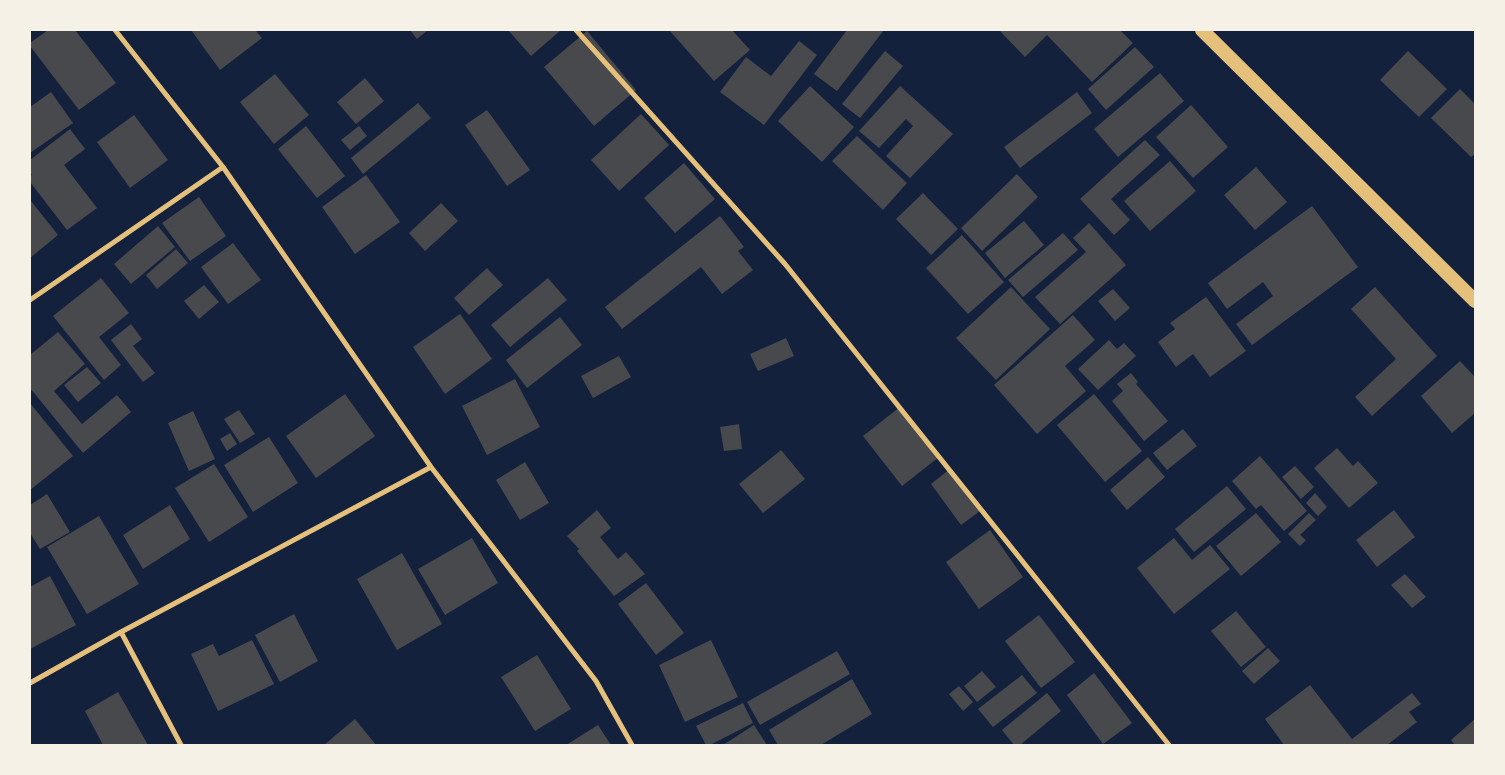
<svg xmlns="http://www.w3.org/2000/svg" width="1505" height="775" viewBox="0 0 1505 775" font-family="Quicksand,sans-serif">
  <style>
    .building { fill: #48494c }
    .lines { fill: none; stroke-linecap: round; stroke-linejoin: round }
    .minor { stroke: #e5c07b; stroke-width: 5 }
    .trunk { stroke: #e5c07b; stroke-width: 14 }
  </style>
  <rect width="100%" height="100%" fill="#14213d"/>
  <path class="building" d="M48,30H75L116,83L79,110L30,46V43Z
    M191,30H255L262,38L220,70Z
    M410,30H428L417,39Z
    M508,30H561L531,56Z
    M671,30H732L750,50L714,81L670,31Z
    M847,30H884L837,91L814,74Z
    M999,30H1120L1133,43L1092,82L1047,35L1025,57Z
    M587,31L636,90L594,126L544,67Z
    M799,41L817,55L764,125L720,92L746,57L771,76Z
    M1135,47L1154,67L1106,110L1088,89Z
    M885,51L903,66L860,118L842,104Z
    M1408,51L1447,89L1419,117L1380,80Z
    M1160,73L1184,101L1118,157L1094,129Z
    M275,74L309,115L274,144L240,102Z
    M365,78L384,101L356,124L337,102Z
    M810,86L854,127L822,162L778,121Z
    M900,86L953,134L910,178L886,156L913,126L906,119L879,148L859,131Z
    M1460,89L1475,104V154L1471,157L1431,118Z
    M51,92L73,123L30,153V107Z
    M1077,92L1092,113L1020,168L1004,147Z
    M418,103L431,118L363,174L351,158Z
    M1191,105L1228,147L1193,178L1156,137Z
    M487,110L530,170L507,186L465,125Z
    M641,114L669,145L619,191L591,160Z
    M134,115L168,160L130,188L97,142Z
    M306,126L345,176L317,198L278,149Z
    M359,126L367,136L350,150L341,140Z
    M70,129L85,149L64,165L97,208L67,230L30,182V176L32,175L30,172V160Z
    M857,136L907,183L883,210L832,161Z
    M1145,140L1160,155L1111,199L1130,220L1114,235L1080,199Z
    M1170,161L1196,191L1150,231L1124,201Z
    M684,163L715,199L675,233L644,198Z
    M1256,167L1287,202L1255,230L1224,195Z
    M1017,174L1038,197L982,251L961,228Z
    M366,175L400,222L355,254L322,207Z
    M923,193L958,229L931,255L896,219Z
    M199,197L226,236L190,261L162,223Z
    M31,201L58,235L30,258V202Z
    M441,203L458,221L425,251L409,233Z
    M1312,206L1358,267L1252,345L1236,324L1273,296L1263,282L1227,309L1208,283Z
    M720,216L744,247L738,251L753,270L722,294L701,267L622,329L605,307Z
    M1024,221L1044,245L1005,278L985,253Z
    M1089,223L1126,265L1060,324L1035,297L1086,252L1073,238Z
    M158,226L175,247L131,284L114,264Z
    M1063,233L1078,250L1023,297L1008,280Z
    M962,235L1004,282L968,314L926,268Z
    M233,243L261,280L228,304L201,267Z
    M176,249L188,263L157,289L146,275Z
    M487,268L503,285L469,315L454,298Z
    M101,278L129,313L99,337L121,365L104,380L53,316Z
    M548,278L567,300L510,347L491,325Z
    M204,285L219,302L199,319L184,301Z
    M1011,287L1050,329L996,380L956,338Z
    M1375,287L1437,356L1372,416L1355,397L1396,359L1351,309Z
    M1113,289L1130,308L1115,321L1098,301Z
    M1206,297L1246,351L1210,377L1193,354L1176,367L1158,342L1175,329L1170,323Z
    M460,314L492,359L445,394L413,347Z
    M1073,315L1095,340L1065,366L1086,391L1037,434L994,385Z
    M560,317L582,345L527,388L506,360Z
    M131,324L142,339L133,346L155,373L143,382L111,340Z
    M58,332L85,364L54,391L82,424L117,395L131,412L83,453L30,388V355Z
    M786,338L794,356L758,371L750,354Z
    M1109,340L1117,349L1124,343L1136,356L1098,390L1078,369Z
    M619,356L631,377L593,398L581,376Z
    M1460,361L1475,377V413L1452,433L1421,396Z
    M87,367L101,383L78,402L64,385Z
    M1131,373L1138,382L1136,384L1168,421L1144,441L1112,401L1123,391L1117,384Z
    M515,379L540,427L487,455L462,406Z
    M345,394L375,436L316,478L286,436Z
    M1094,394L1142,451L1105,482L1057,425Z
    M30,403L73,456L30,490Z
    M900,407L939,457L902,486L863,436Z
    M239,410L255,434L240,443L224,419Z
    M193,411L215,459L189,471L168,423Z
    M739,424L742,449L724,451L720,427Z
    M1183,429L1197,446L1167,470L1153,453Z
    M230,433L237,444L227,451L220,439Z
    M269,437L298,483L253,512L224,465Z
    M1337,448L1353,466L1358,461L1378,483L1349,508L1314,468Z
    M781,450L805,479L763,513L739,484Z
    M1260,456L1307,511L1284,531L1261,505L1256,509L1232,481Z
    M1148,457L1165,477L1127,510L1110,490Z
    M525,462L549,503L520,520L496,480Z
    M214,464L248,517L209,542L175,488Z
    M1295,466L1314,487L1301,499L1282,477Z
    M950,469L980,511L961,525L931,484Z
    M1227,486L1246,509L1194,552L1175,529Z
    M1315,493L1327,507L1318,516L1306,503Z
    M47,494L70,532L40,549L30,533V505Z
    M170,505L190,539L143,569L123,535Z
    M597,510L611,528L600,537L618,559L626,552L645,574L614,596L577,551L579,549L567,536Z
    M1394,510L1415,537L1377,567L1356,540Z
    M1256,513L1281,542L1241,576L1216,546Z
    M1309,513L1316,520L1300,535L1306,540L1300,546L1288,534Z
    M99,516L139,584L87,614L47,547Z
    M990,530L1023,577L979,609L946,562Z
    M472,538L498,583L445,615L418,569Z
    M1174,538L1192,560L1210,545L1230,569L1174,614L1137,568Z
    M402,553L442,624L397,650L357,579Z
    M1405,574L1426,597L1412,608L1391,585Z
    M50,576L76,625L30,649V587Z
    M646,583L684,633L656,655L618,604Z
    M1236,611L1266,647L1241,667L1211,631Z
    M294,614L318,661L280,682L255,635Z
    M1039,615L1075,662L1041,688L1005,641Z
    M252,640L274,684L218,711L191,654L213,644L219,656Z
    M711,640L738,697L685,722L659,665Z
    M1268,648L1280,661L1254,684L1242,671Z
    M837,651L850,674L760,725L747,702Z
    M537,655L571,709L535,731L501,677Z
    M982,671L996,687L977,702L964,686Z
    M1094,673L1132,723L1103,744L1067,695Z
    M1022,675L1037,693L993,727L978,709Z
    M852,679L872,714L821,745H778L769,730Z
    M1310,685L1352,739L1412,693L1421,704L1409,712L1417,722L1387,745H1284L1265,719Z
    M959,686L973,702L963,711L949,694Z
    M118,692L148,745H103L85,711Z
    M1047,693L1061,711L1020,745H1014L1002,730Z
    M743,703L753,723L710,745H706L696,726Z
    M355,719L376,745H324Z
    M1475,719V745H1455L1451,740Z
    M598,725L611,745H566Z
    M754,725L767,745H723Z"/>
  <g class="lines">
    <path class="minor" d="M115,30L223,167L431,467L596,681L632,745
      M576,30L785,264L1169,745
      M30,300L223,167
      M121,632L181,745
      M30,683L121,632L431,467"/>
    <path class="trunk" d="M1202,30L1475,301"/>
  </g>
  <rect width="1505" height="775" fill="none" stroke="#f6f1e7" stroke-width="62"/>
</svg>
